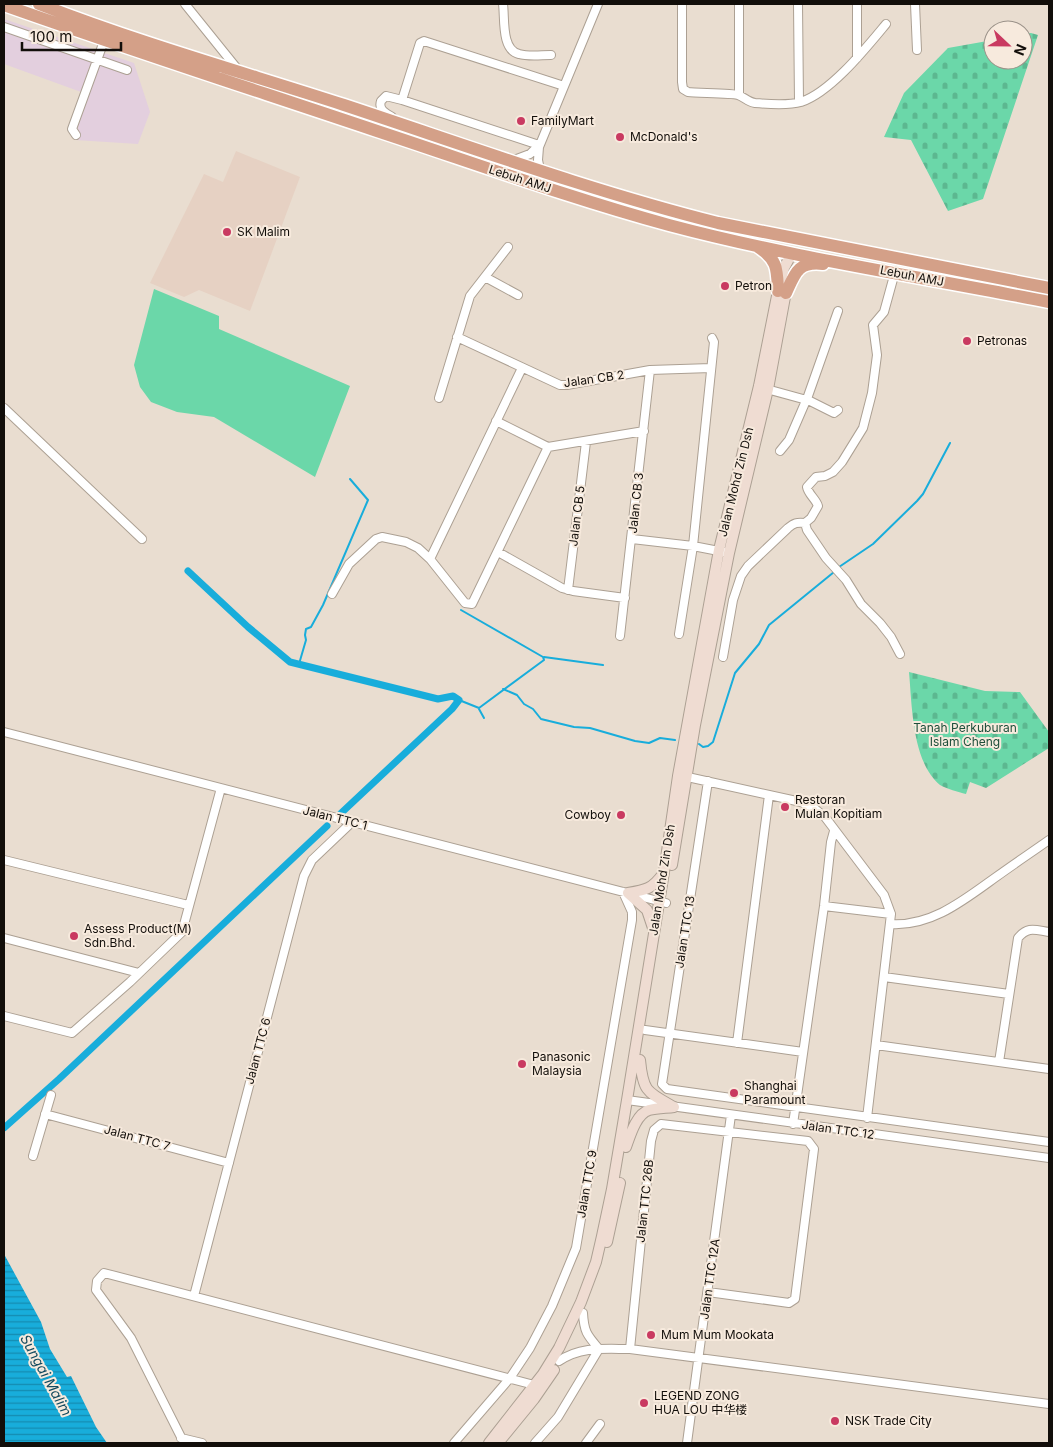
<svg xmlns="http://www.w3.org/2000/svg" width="1053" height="1447" viewBox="0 0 1053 1447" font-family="Inter,'Noto Sans SC',sans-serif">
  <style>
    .commercial { fill: #e3cfde }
    .education { fill: #e6d1c3 }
    .cemetery { fill: url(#cemetery-stones) }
    .garden { fill: #6bd7a9 }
    .water { fill: url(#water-rules) }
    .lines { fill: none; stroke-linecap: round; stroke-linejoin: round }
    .stream { stroke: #18addb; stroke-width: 2 }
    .canal { stroke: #18addb; stroke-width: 7 }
    .minor-casing { stroke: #aca093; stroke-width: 10 }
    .secondary-casing { stroke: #aca093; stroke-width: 12 }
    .trunk-casing { stroke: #fff; stroke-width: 15 }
    .minor { stroke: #fff; stroke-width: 8 }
    .secondary { stroke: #efdcd2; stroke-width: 10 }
    .trunk { stroke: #d4a088; stroke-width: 12 }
    .poi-dot { fill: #c93a61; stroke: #f7eadd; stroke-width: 2 }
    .labels { text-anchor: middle; stroke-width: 4; stroke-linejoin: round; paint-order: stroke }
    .poi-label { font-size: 12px; fill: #120e0a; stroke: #f7eadd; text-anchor: start }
    .street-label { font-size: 12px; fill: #120e0a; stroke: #f7eadd }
    .park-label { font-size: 12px; fill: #1e4f3b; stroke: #f7eadd }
    .water-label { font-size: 14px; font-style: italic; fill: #154b5f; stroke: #f7eadd }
  </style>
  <defs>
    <pattern id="cemetery-stones" width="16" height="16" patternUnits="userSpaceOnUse" patternTransform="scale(1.25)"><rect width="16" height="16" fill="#6bd7a9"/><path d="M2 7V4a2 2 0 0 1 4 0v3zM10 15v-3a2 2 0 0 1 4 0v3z" fill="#5cb790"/></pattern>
    <pattern id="water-rules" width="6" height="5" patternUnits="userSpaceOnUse" patternTransform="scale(1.25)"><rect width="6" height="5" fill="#18addb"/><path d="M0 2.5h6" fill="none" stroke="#148bb0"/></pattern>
  </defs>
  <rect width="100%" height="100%" fill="#e9ddd0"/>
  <path class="commercial" d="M4,19L134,63L150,112L138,144L75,140L69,130L81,92L4,64Z"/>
  <path class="education" d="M236,151L300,177L250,311L199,290L184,297L150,283L204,174L223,182Z"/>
  <path class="cemetery" d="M1031,33L1038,35L983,199L948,211L911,140L884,137L904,93L948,48L993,40V60H1023V34Z
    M909,672L985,691L1020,692L1049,732V748L986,788L970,782L966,794C958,792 947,789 940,785C912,762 912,705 909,672Z"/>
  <path class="garden" d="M154,289L219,316V329L350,386L315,477L214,417L177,412L151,402L140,387L134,365Z"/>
  <path class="water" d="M4,1254L41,1322L50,1349L67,1377L71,1376L96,1427L107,1443H5L4,1441Z"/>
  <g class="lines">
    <path class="stream" d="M839,567L873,544L917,501L923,494L950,443
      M544,657L603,665
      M299,664L306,640L305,635L306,629L311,627L323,605L368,500L350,479
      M503,689L517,695L524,704L533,709L541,719L574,727L590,728L635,741L649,743L660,738L675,740
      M459,700L479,708L544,660L543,657L461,610
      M479,709L484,718
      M699,744L703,747L708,746L713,742L735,673L759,644L769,625L834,572"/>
    <path class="canal" d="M188,571L248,627L290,662L438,699L453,696L459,700L452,709L338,816
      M4,1128L59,1079L327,826"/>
    <defs>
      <path id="minor" d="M185,4L239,71
        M503,4C505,18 501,50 519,54C529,57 541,55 551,55
        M682,4V82L683,89L688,92C697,93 733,93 738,95C744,97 748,102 755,103C767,104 790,105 801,102C831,92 866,48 886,24
        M798,4L799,102
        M915,4L917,50
        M4,27L127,70
        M857,58V4
        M739,95V4
        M402,100L420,43L424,41L564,86
        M392,117C386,113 378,110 381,101L386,96L402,100L539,145
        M76,135L72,129L104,41
        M514,160L530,154L539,145
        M540,170L538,160L539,147L598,4
        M485,277L518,295
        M457,337L560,385H567L650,370L711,368
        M763,388L803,399H806L834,413L838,410
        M439,398L470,296L508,247
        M4,408L142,539
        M496,421L548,447L644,431
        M780,451L789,440L808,396L838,311
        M805,523L811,518L818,506C816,499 808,494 807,487L816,477L825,476L833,472L842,462L863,428L872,393L877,355L873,325L884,312L895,272
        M632,539L693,546L729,553
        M498,552L562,588L573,591L625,598
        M430,559L522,368
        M568,590L586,442
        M332,594L349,564L376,539L382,537L406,542L418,548L430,559L465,603L472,604L548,447
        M679,634L693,546L714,342L712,338
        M620,636L650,370
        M723,657L733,600L741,576L748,566L788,528C794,523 797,522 805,523L807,530L826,558L846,580L861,604L880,623L891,637L900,654
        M4,732L666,903
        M683,776L801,802L814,808L825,817L884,895L891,914L867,1118
        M708,781L662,1084L667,1089C794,1106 922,1125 1049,1142
        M4,860L188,905
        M824,906L891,914
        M890,924C931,927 964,900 996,877C1014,864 1032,852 1049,840
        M4,938L139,973
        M884,977L1009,994
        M4,1016L72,1033L130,982L182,932L221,788
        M645,1030L803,1052
        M737,1043L769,795
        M876,1045L1049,1069
        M999,1062L1018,938C1028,926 1035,930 1049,932
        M627,1100L1049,1158
        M45,1114L229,1163
        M793,1124L824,906L831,842L834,831
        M33,1156L51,1095
        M194,1296L304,876L312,860L352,822
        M583,1313C584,1332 587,1335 599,1349
        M630,1349L651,1141L654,1130L661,1124L808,1141L814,1149L795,1299L789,1303L708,1292
        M559,1361C581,1346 605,1349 630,1349L1049,1404
        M181,1438L202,1443
        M184,1443L131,1338L96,1290L97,1281L104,1273L538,1386
        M454,1443L510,1378L530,1348L552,1306L576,1248L632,920V912L623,892
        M535,1443L558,1417L599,1349
        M586,1443L600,1424
        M687,1443L731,1115"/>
      <path id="secondary" d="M672,865L695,725L729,553L768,389L787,286
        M628,893L647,910L653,928
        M628,893C646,890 652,889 663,874
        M640,1060C643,1092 647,1092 674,1107
        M626,1147C630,1136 636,1114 649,1110C657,1108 666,1108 674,1107
        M607,1242L620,1183
        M489,1443L543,1374L559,1348L581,1302L596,1262L602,1236L612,1189L627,1100L664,872L678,776L719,550L759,386L778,291L784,268L792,253
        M498,1443L534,1399L554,1370"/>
      <path id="trunk" d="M39,4C139,43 242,72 344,105C468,146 591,191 718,223L1049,288
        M4,5C128,49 252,89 377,131C474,163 570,198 669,225C793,258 923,277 1049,302
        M758,247C778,260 777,269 778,291
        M786,293C795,273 798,261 823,264"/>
    </defs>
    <use href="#minor" class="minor-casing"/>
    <use href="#secondary" class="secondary-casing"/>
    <use href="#trunk" class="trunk-casing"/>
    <use href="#minor" class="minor"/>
    <use href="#secondary" class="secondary"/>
    <use href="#trunk" class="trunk"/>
  </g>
  <g class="poi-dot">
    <circle cx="521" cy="121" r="5"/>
    <circle cx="620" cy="137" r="5"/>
    <circle cx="227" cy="232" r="5"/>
    <circle cx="725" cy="286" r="5"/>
    <circle cx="967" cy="341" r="5"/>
    <circle cx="785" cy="807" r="5"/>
    <circle cx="621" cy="815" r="5"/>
    <circle cx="74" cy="936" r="5"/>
    <circle cx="522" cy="1064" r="5"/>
    <circle cx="734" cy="1093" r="5"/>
    <circle cx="651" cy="1335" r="5"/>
    <circle cx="644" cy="1403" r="5"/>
    <circle cx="835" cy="1421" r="5"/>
  </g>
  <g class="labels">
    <g class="poi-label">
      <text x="531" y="125">FamilyMart</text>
      <text x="630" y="141">McDonald's</text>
      <text x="237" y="236">SK Malim</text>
      <text x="735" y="290">Petron</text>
      <text x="977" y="345">Petronas</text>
      <text x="795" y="804">Restoran<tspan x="795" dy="14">Mulan Kopitiam</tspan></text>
      <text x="611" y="819" text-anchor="end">Cowboy</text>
      <text x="84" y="933">Assess Product(M)<tspan x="84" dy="14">Sdn.Bhd.</tspan></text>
      <text x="532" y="1061">Panasonic<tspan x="532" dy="14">Malaysia</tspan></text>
      <text x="744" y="1090">Shanghai<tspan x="744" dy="14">Paramount</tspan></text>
      <text x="661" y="1339">Mum Mum Mookata</text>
      <text x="654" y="1400">LEGEND ZONG<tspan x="654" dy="14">HUA LOU 中华楼</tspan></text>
      <text x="845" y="1425">NSK Trade City</text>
    </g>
    <g class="street-label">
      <text transform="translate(520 179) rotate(18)" y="4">Lebuh AMJ</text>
      <text transform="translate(912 276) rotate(11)" y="4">Lebuh AMJ</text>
      <text transform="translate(594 379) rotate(-8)" y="4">Jalan CB 2</text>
      <text transform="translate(736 482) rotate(-76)" y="4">Jalan Mohd Zin Dsh</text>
      <text transform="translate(636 503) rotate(-84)" y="4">Jalan CB 3</text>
      <text transform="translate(577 516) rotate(-83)" y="4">Jalan CB 5</text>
      <text transform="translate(335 818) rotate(14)" y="4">Jalan TTC 1</text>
      <text transform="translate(662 880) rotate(-81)" y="4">Jalan Mohd Zin Dsh</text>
      <text transform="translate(685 932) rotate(-81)" y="4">Jalan TTC 13</text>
      <text transform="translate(258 1051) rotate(-75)" y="4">Jalan TTC 6</text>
      <text transform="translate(838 1130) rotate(8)" y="4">Jalan TTC 12</text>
      <text transform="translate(137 1138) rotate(15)" y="4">Jalan TTC 7</text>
      <text transform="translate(587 1184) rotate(-80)" y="4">Jalan TTC 9</text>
      <text transform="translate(645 1201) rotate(-84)" y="4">Jalan TTC 26B</text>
      <text transform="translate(710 1279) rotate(-82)" y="4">Jalan TTC 12A</text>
    </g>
    <g class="park-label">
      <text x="965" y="732">Tanah Perkuburan<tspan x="965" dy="14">Islam Cheng</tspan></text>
    </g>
    <g class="water-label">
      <text transform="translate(46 1375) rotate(61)" y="5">Sungai Malim</text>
    </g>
  </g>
  <rect width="1053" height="1447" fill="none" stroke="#120e0a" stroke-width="10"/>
  <g transform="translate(1008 45) rotate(112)"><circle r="24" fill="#f7eadd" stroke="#9b9289"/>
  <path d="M0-4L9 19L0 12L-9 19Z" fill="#c93a61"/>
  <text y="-8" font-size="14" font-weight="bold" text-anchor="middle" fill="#120e0a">N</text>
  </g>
  <path d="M22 42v8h99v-8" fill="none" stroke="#120e0a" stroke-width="2.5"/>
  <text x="30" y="42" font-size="15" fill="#120e0a" stroke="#f7eadd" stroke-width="4" paint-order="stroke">100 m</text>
</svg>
